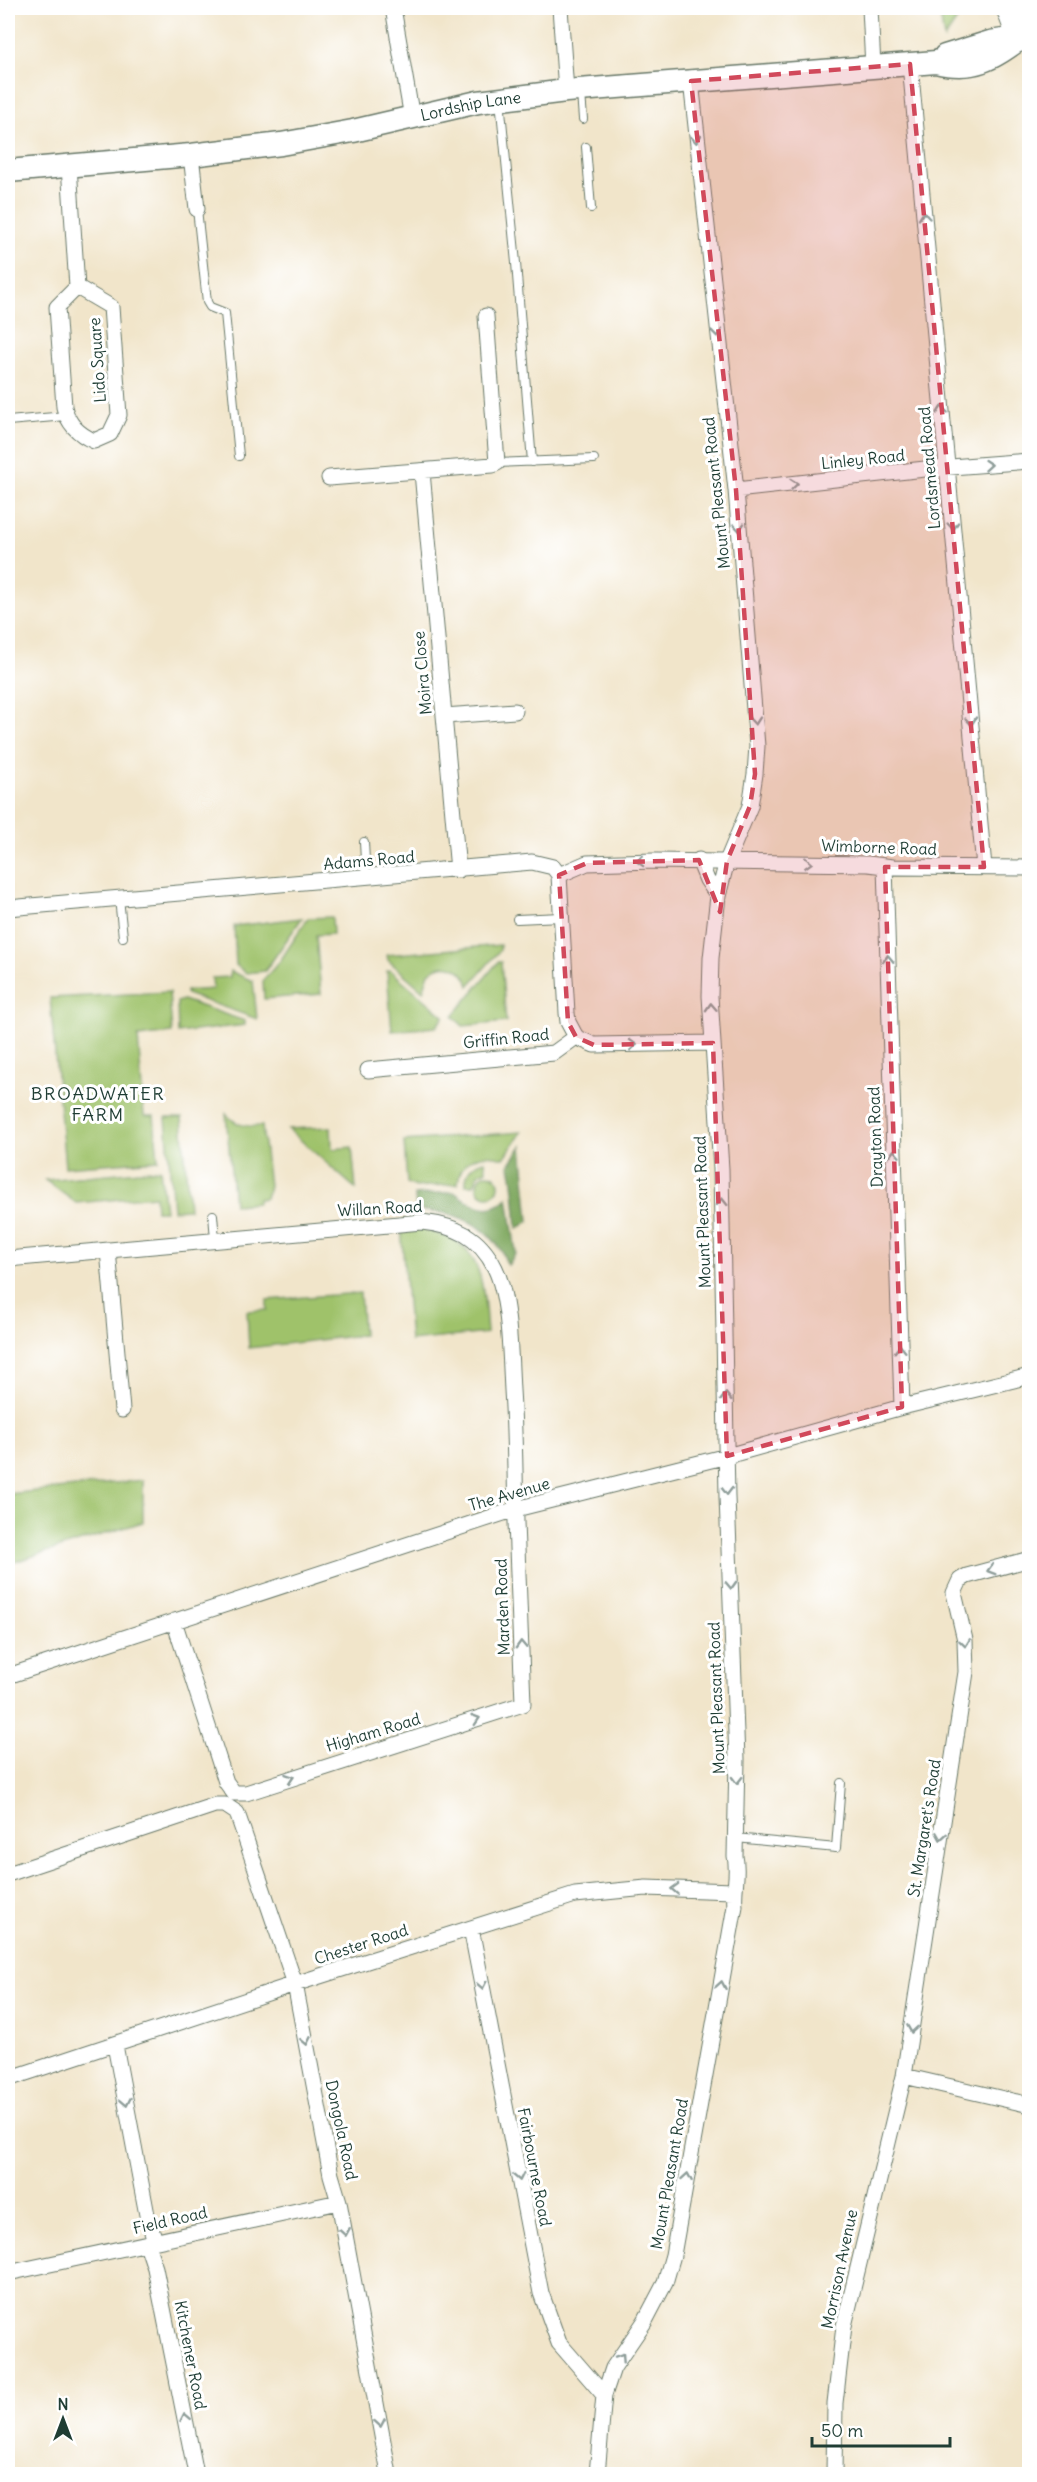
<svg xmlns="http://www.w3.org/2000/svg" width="1037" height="2482" viewBox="0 0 1037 2482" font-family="Delius,sans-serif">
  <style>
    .green { fill: #9fc26b; stroke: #5f8050; stroke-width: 1.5 }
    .forest { fill: #7fa85f; stroke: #4f724a; stroke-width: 1.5 }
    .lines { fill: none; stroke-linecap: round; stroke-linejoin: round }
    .lane-casing { stroke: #687868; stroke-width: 10 }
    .street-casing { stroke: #687868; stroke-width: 17 }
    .primary-casing { stroke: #687868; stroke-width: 25 }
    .highway-casing { stroke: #687868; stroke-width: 29 }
    .lane { stroke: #fff; stroke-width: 8 }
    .street { stroke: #fff; stroke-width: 15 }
    .primary { stroke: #fff; stroke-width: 22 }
    .highway { stroke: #fff; stroke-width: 27 }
    .oneway { stroke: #8f9e9a }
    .marked { fill: #d1495b; fill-opacity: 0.2; stroke: #d1495b; stroke-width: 4.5; stroke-dasharray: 12 8; stroke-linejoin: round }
    .labels { text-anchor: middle; stroke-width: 6; stroke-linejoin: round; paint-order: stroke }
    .street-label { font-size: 16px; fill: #1f3d34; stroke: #fff }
    .neighbourhood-label { font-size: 18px; letter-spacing: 1.5px; fill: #1f3d34; stroke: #fff }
  </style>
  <rect width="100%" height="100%" fill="#fff"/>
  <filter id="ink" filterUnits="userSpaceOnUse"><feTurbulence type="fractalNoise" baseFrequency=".0167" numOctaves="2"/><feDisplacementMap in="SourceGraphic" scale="12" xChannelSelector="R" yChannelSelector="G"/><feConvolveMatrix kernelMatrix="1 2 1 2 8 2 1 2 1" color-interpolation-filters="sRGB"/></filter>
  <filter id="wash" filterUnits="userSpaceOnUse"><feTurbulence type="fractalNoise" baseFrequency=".008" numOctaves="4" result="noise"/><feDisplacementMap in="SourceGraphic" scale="24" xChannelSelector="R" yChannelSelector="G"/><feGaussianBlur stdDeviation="1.35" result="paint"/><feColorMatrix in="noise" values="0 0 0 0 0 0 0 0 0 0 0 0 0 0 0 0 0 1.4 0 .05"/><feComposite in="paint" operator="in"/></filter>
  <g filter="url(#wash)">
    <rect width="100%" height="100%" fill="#f1e5ca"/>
    <path class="green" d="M939,8H965L944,39Z
      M332,917L333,934L316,935L321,994L264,999L263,980L280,961L308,918Z
      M302,918L265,971L246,973L236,965L234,926Z
      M500,945V950L469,986C464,966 444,959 429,973L423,991L388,960L387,955Z
      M498,962H501L506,1022L463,1026L453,1016Z
      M390,970L444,1016L436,1027L392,1031L387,971Z
      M230,971L253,981L257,1019L186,994V991L213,989L212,978L230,977Z
      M169,992L172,1033L138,1037L144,1116H154L158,1160L65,1167L50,998Z
      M183,1000L245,1021V1025L178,1033L177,1002Z
      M226,1114C237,1126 246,1127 262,1126L269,1186L266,1198L258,1199V1203L234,1205Z
      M166,1118H182L189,1209L173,1210Z
      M331,1127L332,1149L352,1147L356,1189L288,1129Z
      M522,1132L504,1158C482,1151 460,1157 458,1184L416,1187L407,1183L404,1141Z
      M485,1161L486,1170L478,1174L474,1185H466C465,1172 472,1164 485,1161Z
      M160,1169L165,1211H156L155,1196L76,1203L45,1180Z
      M477 1185a11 11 0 1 1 22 0a11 11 0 1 1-22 0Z
      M419,1227C431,1234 444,1234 454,1240C486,1259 484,1301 487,1333L410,1341L401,1228Z
      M360,1293L363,1335L249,1348L247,1311L267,1310V1300Z
      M143,1480V1522L8,1564V1494Z"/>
    <path class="forest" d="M522,1146L529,1221L517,1229C516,1217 514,1172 509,1165Z
      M454,1192C471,1205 492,1217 508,1197L516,1253L508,1265C505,1261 505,1257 502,1252C484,1221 450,1211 416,1210L415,1195Z"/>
  </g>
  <g filter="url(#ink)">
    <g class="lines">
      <defs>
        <path id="lane" d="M581,93L583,119
          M500,100L516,263L532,462
          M586,147L591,208
          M197,209L207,302L210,307L225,313L239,456
          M8,421L66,416
          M497,463L594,459
          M364,842L366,879
          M119,898L123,937
          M517,919L561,917
          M213,1215L215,1239
          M736,1838L836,1848L841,1783"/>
        <path id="street" d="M393,8L412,118
          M560,8L566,91
          M870,8L873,67
          M910,64L984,867
          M191,155L197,209
          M69,166L77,287L57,307L64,407C68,424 78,434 94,441L110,434L119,415L111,307L77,287
          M422,472L458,870
          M329,478L493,465L497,463L486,316
          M736,490L925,469L1030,461
          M444,716L515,711
          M699,860L707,880L718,896
          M885,866L902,1407
          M559,875L587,863L654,861L868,864L893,867L1030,868
          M559,875L567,1013L568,1022L576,1037
          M8,908L532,862L553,867L559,875
          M576,1037L594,1045L713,1043
          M368,1070L554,1053L576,1037
          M108,1250L122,1410
          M8,1259L422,1222C456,1226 479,1236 495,1268C510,1299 510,1355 512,1390C515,1434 515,1478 516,1522C518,1582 521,1643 523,1704L246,1793H234L226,1782L174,1621
          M8,1676L516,1509L727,1456L902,1407L1030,1376
          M8,1874L215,1805H225L237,1813L295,1984L331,2175L339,2202L389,2474
          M471,1928L541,2293L559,2343L604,2395
          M115,2045L147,2215L155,2241
          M904,2076L1030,2105
          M8,2079L295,1984L575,1895L646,1888L733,1891
          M147,2244L155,2268L196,2474
          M8,2273L339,2202
          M597,2474L604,2395L613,2368L645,2321L665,2283L673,2255L735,1906C733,1889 739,1874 735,1856L737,1759L727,1497L721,1169L710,996L711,958L718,896L727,861L750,806L755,774L757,746L736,490L691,81
          M834,2474L835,2403L844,2326L904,2076L966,1672L965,1640L954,1593L960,1580L967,1576L1030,1559"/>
        <g id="primary">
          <path d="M945,56L990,42L1017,38"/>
          <path id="s1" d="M8,171L191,155L281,144L353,131L478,102L566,91L936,62C974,71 992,59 1021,38"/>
        </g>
        <path id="highway" d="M1010,8L1021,38"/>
      </defs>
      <use href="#lane" class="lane-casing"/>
      <use href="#street" class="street-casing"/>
      <use href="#primary" class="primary-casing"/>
      <use href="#highway" class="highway-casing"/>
      <use href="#lane" class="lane"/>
      <use href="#street" class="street"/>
      <use href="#primary" class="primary"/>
      <use href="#highway" class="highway"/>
    </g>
    <defs><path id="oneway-chevron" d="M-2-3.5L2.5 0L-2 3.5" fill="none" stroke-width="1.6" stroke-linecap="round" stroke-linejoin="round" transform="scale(1.5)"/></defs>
    <g class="oneway">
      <use href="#oneway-chevron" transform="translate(696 139) rotate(85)"/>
      <use href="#oneway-chevron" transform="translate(924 216) rotate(-95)"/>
      <use href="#oneway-chevron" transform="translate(717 333) rotate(84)"/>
      <use href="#oneway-chevron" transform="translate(942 410) rotate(-95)"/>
      <use href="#oneway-chevron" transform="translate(988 465) rotate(-5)"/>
      <use href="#oneway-chevron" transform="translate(794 484) rotate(-6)"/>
      <use href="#oneway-chevron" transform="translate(953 526) rotate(85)"/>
      <use href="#oneway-chevron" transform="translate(739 527) rotate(85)"/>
      <use href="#oneway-chevron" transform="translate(755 721) rotate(85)"/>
      <use href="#oneway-chevron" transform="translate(971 721) rotate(85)"/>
      <use href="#oneway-chevron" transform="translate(640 861) rotate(178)"/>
      <use href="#oneway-chevron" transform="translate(808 863) rotate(2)"/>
      <use href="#oneway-chevron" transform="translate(888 959) rotate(-92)"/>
      <use href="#oneway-chevron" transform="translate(711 1007) rotate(-93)"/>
      <use href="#oneway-chevron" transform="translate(633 1045) rotate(-2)"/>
      <use href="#oneway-chevron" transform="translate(894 1154) rotate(-92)"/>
      <use href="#oneway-chevron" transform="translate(722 1202) rotate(-91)"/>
      <use href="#oneway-chevron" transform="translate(900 1349) rotate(-92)"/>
      <use href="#oneway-chevron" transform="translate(726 1397) rotate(-91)"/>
      <use href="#oneway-chevron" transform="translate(727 1491) rotate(89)"/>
      <use href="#oneway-chevron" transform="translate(991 1570) rotate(164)"/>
      <use href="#oneway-chevron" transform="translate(731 1585) rotate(88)"/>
      <use href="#oneway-chevron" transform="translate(965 1643) rotate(82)"/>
      <use href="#oneway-chevron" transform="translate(521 1645) rotate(-92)"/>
      <use href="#oneway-chevron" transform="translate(476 1719) rotate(-18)"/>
      <use href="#oneway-chevron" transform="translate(290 1778) rotate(-19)"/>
      <use href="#oneway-chevron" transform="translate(737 1780) rotate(91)"/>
      <use href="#oneway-chevron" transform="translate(941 1836) rotate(99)"/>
      <use href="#oneway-chevron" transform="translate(675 1889) rotate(-178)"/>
      <use href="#oneway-chevron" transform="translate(482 1985) rotate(79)"/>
      <use href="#oneway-chevron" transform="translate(721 1985) rotate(-80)"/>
      <use href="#oneway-chevron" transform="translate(912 2029) rotate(99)"/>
      <use href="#oneway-chevron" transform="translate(306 2041) rotate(79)"/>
      <use href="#oneway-chevron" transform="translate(126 2102) rotate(79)"/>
      <use href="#oneway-chevron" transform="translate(519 2177) rotate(79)"/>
      <use href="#oneway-chevron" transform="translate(687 2177) rotate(-80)"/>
      <use href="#oneway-chevron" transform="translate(345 2232) rotate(80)"/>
      <use href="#oneway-chevron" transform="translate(621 2357) rotate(-56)"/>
      <use href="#oneway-chevron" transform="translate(185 2417) rotate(-101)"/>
      <use href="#oneway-chevron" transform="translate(380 2423) rotate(80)"/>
    </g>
  </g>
  <path class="marked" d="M910,64L984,867H885L902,1407L727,1456L713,1043L594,1045L576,1037L568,1022L559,875L587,863L699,860L720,912L727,861L750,806L755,774L736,490L691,81Z"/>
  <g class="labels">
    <g class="street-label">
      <text dy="6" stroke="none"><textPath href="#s1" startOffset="468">Lordship Lane</textPath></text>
      <text transform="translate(97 360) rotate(-94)" y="6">Lido Square</text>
      <text transform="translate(863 459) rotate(-6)" y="6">Linley Road</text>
      <text transform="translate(929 468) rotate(-95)" y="6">Lordsmead Road</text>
      <text transform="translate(716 493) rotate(-96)" y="6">Mount Pleasant Road</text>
      <text transform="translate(422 673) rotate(-95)" y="6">Moira Close</text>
      <text transform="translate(879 847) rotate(2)" y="6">Wimborne Road</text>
      <text transform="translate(369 860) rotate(-5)" y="6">Adams Road</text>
      <text transform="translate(506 1038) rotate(-6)" y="6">Griffin Road</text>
      <text transform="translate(875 1137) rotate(-92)" y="6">Drayton Road</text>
      <text transform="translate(380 1208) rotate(-3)" y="6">Willan Road</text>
      <text transform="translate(702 1212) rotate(-92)" y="6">Mount Pleasant Road</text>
      <text transform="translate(509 1494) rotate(-16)" y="6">The Avenue</text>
      <text transform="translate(502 1607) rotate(-92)" y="6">Marden Road</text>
      <text transform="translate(716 1698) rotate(-92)" y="6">Mount Pleasant Road</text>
      <text transform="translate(373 1732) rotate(-17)" y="6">Higham Road</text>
      <text transform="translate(924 1828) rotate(-81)" y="6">St. Margaret's Road</text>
      <text transform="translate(361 1944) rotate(-18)" y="6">Chester Road</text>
      <text transform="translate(342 2130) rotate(78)" y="6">Dongola Road</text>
      <text transform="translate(535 2167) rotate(79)" y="6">Fairbourne Road</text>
      <text transform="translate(669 2174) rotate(-80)" y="6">Mount Pleasant Road</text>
      <text transform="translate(170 2220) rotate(-13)" y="6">Field Road</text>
      <text transform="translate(839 2269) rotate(-78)" y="6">Morrison Avenue</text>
      <text transform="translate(191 2355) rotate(79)" y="6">Kitchener Road</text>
    </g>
    <g class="neighbourhood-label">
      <text x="98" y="1100">BROADWATER<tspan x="98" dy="21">FARM</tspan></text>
    </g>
  </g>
  <rect width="1037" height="2482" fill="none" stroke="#fff" stroke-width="30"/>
  <g transform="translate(63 2419)" stroke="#ffffff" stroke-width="4.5" paint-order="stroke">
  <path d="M0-4.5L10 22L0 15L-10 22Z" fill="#1f3d34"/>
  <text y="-9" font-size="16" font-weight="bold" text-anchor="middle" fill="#1f3d34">N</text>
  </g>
  <path d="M812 2437v9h138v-9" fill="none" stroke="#1f3d34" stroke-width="3"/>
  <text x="821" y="2437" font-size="18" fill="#1f3d34" stroke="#ffffff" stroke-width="4.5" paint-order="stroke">50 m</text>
</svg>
